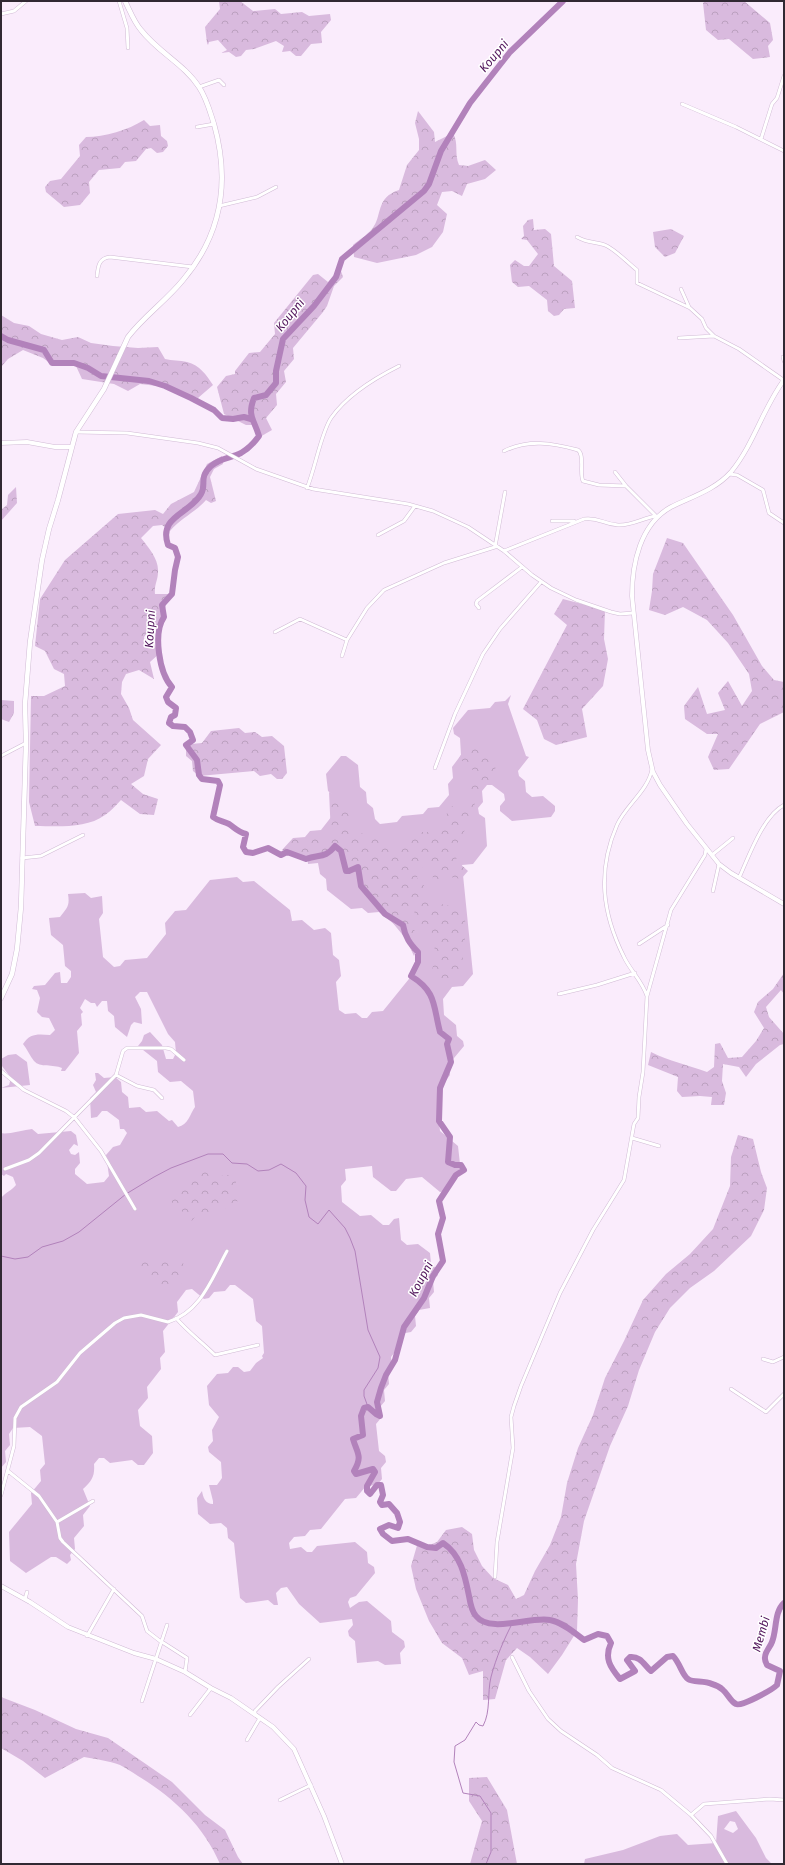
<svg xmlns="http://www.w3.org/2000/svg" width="785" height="1865" viewBox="0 0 785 1865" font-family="'Fira Sans',sans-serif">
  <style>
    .grass { fill: #d9bade; fill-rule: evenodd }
    .forest { fill: url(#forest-crowns) }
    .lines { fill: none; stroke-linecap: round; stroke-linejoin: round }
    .stream { stroke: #b282bb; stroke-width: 1 }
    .river { stroke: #b282bb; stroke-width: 6 }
    .minor-casing { stroke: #d1bbd5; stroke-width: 4 }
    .tertiary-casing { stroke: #d1bbd5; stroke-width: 5 }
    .secondary-casing { stroke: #d1bbd5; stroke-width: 5.5 }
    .minor { stroke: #fff; stroke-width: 3 }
    .tertiary { stroke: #fff; stroke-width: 4 }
    .secondary { stroke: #fff; stroke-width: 4.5 }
    .labels { text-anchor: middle; stroke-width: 3; stroke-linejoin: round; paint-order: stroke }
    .water-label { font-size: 12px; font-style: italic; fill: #52165c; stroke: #fff }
  </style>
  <defs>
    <pattern id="forest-crowns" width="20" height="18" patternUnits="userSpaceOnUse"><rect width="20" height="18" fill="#d9bade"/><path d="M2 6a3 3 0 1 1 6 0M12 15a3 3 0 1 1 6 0" fill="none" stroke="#bba0bf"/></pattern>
  </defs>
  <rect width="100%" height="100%" fill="#faecfc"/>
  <path class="grass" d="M511,695L508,704L526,756L529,757L518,771L519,776L525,781L526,792L532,797L543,796L555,806V811L551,817L512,821L500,811V806L505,800L504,794L492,785H487L482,791L483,802L478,808L479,814L485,818L487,846L473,864L462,865L473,974L463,986L452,987L443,999L444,1015L456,1025L457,1036L463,1041L464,1046L449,1064L450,1075L441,1087L442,1098L437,1104L440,1131L458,1146L461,1173L446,1191L440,1192L422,1177L406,1179L396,1191H391L373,1177L372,1166L345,1169L346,1180L341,1186L342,1202L360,1216L371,1215L383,1225H389L394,1219L399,1218L401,1240L407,1245L418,1244L430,1253L431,1264L437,1269L438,1275L433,1281L434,1292L429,1298L430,1308L419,1310L415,1316L416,1326L411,1332L400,1334L401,1344L391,1357L392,1367L388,1373L389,1384L384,1390L385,1401L380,1407L381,1418L376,1424L379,1451L385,1456L386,1462L381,1468L382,1479L377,1485L366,1486L356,1498L345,1499L321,1529L310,1530L305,1536L294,1537L289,1543L290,1549L301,1547L307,1552H312L317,1546L355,1542L367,1552L368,1563L374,1567L375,1573L356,1596L350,1598L348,1602L350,1608L359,1602L367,1601L391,1621L392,1632L404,1641L405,1647L400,1653L401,1664L385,1665L378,1661L357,1663L355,1641L349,1636L348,1631L353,1625L352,1619L320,1623L299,1604L287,1587L281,1588L276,1593L278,1605H274L268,1600L246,1603L240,1598L234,1543L228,1538L227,1528L221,1523L210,1524L198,1514L197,1498L202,1491C203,1497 205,1504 213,1504V1501L209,1485H217L222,1478L221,1462L209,1452L208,1447L213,1441L212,1430L219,1417L209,1405L207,1386L217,1374L228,1373L233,1367H238L244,1372L250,1371L256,1363L263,1358L262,1356L264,1353L262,1326L256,1321L253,1299L235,1285H230L225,1291L214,1292L209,1298L204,1299L192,1289L186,1290L177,1302L178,1312L163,1331L165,1352L160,1358L161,1369L147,1387L148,1398L138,1410L140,1426L152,1436L153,1453L144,1465H138L132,1460L110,1463L104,1458H99L94,1464C95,1476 92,1481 83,1489L90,1506L83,1515L84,1526L74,1538L75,1549L70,1555L71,1560L67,1564L56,1557H51L26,1573L10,1561L9,1532L32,1504L31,1493L41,1481L40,1470L45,1464L42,1436L30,1427L13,1428L9,1434L10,1445L5,1451L6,1462L1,1468V1198C6,1192 11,1191 16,1185L13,1177L6,1174L4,1176L1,1174V1133C6,1135 24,1130 32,1129L38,1134L71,1131L76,1135L78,1146L74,1144L69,1150L71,1154L75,1155L79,1152L80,1163L75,1169V1174L87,1184L104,1182L109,1176L106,1155L113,1147L120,1145L127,1133L124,1129H120L119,1120L107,1111H102L97,1117L91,1118L90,1098L96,1092L93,1085L96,1080L95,1073H98L104,1078L115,1077L121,1082L122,1092L128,1097L129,1108L140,1107L146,1112L157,1111L169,1121L172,1120L178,1127C188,1125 190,1114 195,1107L193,1091L181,1081L170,1082L158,1072L157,1061L138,1046L142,1041L144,1035L150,1032L162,1045L166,1059H173L176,1053L175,1042L168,1034L147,992H140L135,997L141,1009L142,1024L134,1022L131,1025L127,1037L115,1027L114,1016L108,1011L107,1001H102L97,1007L95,1003H91L85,999L80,1008L83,1012L81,1014L82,1025L77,1031L79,1053L65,1071H61L62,1068C53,1064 40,1068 34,1061C30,1056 27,1049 23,1044C30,1033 38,1034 50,1035L55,1030L49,1018L42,1017L37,1012L40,998L37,990L32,989L34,986L45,985L55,973L60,972L61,983H67L71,977V971L65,966L63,945L51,935L49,918L60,917C67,908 70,906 68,894L85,893L91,898L102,896L103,913L99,919L103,957L114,967L120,966L125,960L147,958L166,934L165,923L175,911L186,910L210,880L237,877L243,882L254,881L290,910L292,921L302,920L314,930L325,928L331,933L333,955L339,960L341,976L336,982L339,1010L345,1014L356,1013L362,1018H367L372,1012L383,1011L417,969L415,941L379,912L368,913L362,908L351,909L327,890L326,879L320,874L318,863L308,864L305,837L310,831L321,830L335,812L334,796L328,791L326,774L341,756H346L358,765L360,787L366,792L367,803L373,808L375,819L380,824L397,822L402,816L423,814L428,808L439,807L449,795L448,784L453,778L452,767L461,755L460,738L454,734L453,728L468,710L490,708L495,702L505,701Z
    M16,1054L27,1062L30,1085L1,1088L9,1085L11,1078L2,1066L1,1059L8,1055Z
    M736,1811L756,1838L766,1858L772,1864H584L585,1859L623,1850L660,1836L677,1834L688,1845L716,1843L718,1816ZM730,1821L735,1822L738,1829L733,1833L724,1829Z"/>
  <path class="forest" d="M219,1H240L253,11L275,9L281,14L302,12L309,16L330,14L331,20L321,32L322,43L311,44L301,56H296L290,51L282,52L284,46L276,41L254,49L246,50L241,56L236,57L229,52L221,53L227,50L218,40L209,42L208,45L207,43L205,27L220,9Z
    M705,1H744L770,23L773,40L768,46L770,57L753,59L729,39L718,40L706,30L703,3Z
    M418,111L434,132L435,142L453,133C459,144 454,153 459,165L468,166L485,160L496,170L485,179L467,184L462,196L452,191L442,192L437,205L447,214L443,232L432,247L416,255L377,263L354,257L353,245C359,240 367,235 372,229C383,215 375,198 399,190L407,165L419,150V139L415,123Z
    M144,120L150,126L160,125L161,136L167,141L168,146L163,152L157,153L151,148L146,149L136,161L125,162L120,168L99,170L89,182L90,193L80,205L64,207L46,192L45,187L50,181L61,179L80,156L79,145L86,137C105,137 128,130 144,120Z
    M533,219L534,230L545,229L551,234L554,266L572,281L575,308L564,309L559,315L554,316L548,311L547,300L529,286L518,287L512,282L510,265L515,260L524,266H529L538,254L527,240L521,239L524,236L523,226L528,220Z
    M671,229L684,236L675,253L665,257L655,247L653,232Z
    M340,268L343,277L334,286L327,306L323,312L293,348L294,359L284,371L286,382L276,394L277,405L266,418L272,430L258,438L252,425H246L224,414L217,387L226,376L235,374V371L249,353L260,352L275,334L274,323L313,275L318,274L328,282Z
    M1,315L14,323L29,326L41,334L62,340L78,337L91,343L113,346L138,348L158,347L165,359C172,361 180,360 187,362C200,365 206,375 213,385L198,398L177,393L166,387L140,384L128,391L114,384L82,379L76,366H54L43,358L23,350L8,359L1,367Z
    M222,456L223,464L214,469L210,477L216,501L211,503L206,500C196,512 182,517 170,531L162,525L153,526L141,538C148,547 159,559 158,572C158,580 154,585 155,594H168L162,624L151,628L144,637L145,644L154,645L160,653L150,662L154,679L139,670L126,674L122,682L121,694L129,708L133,720L161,745L148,759L144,776L131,784L143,794L158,799L154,815L140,814L121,800C116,805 111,811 105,815C86,829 57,826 35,826L29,802L31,696H44L65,686L64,674L54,669L45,651L35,646L40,599L65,560L118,514L155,510L163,514L171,504L194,492L207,464Z
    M16,487L17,503L1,521V510L7,505L8,495Z
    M667,538L683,543L733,615L762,666L774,680L784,682V712L760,724L729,769L714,770L708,757L718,734H707L685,719L684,706L698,687L707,714L725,710L718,693L728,681L742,706L752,691L749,674L728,643L707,620L683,607L665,615L649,610L652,591L653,574Z
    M563,599L605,610L604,639L608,659L603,686L582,709L587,737L556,745L544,739L537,720L523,709L567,625L554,614Z
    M1,700L14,701V713L9,722L1,719Z
    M239,728L245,733L255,732L262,737L272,736L284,746L287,773L282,779H277L271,774L260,776L254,771L199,776L193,771L192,761L186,756V750L191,744L202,743L211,731Z
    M466,747L480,750L496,766L493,777L477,793L473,812L465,830L454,849L457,861L468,871L461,879L450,877L433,880L432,867L425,865L419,870L417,878L427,889L432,902L464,909L466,930L460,983L430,980C433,967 440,936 427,927C424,924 419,923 415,922L414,905L406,918L414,930L422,938L414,956L406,939L369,894L360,878L349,870L335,852L304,858L282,850L293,838L331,835L329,792L337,796L353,817L339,816V827L359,826L363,835L382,841L395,850L416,832H434L452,806L464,811L472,792L467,783L474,771L459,758Z
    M784,973V994L781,990L766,1007L769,1017L784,1034V1044L780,1045L756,1064L746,1077L739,1067L723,1064L722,1081L726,1093L724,1105H711L712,1097L700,1096L682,1097L677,1091L678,1077L648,1065L651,1052C669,1061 688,1065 707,1072L714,1067L715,1044L720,1043L728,1058L742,1057L756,1041L764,1028L754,1012L758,1002L773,989Z
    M738,1135L753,1139L761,1172L767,1188L764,1210L751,1236L714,1271L690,1288L670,1308L655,1332L639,1370L628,1406L610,1446L584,1521L576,1564L578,1600L577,1631L562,1655L548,1674L530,1657L517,1648L506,1660L495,1699L483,1700V1671L469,1675L462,1658L442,1643L429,1621L416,1589L411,1566L418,1542L425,1547L437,1542L446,1530L462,1527L472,1534L474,1550L482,1566L493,1578L508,1585L516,1599L524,1595L535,1571L550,1545L561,1517L567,1483L578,1448L593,1415L605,1378L624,1341L643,1300L666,1274L690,1254L713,1229L730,1186L731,1157Z
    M202,1172H207L213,1177L235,1174L237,1191L234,1194L238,1196L236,1210L225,1208L224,1203L216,1204L206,1216L195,1217L190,1223L185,1224L184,1213L172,1203L171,1197L186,1179L197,1178Z
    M177,1257L183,1262L185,1274L180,1286C174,1288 158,1289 155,1284C153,1282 152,1277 151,1275L147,1273L139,1274L135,1266L137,1261H147L158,1263L161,1259Z
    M1,1697L35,1710L76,1729L108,1738L172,1782L205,1815L225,1830L238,1857L243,1864H220C204,1826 173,1797 138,1776C132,1772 126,1768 120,1765C109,1761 95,1759 84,1757L45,1778L23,1761L1,1748Z
    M487,1777L507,1810L517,1864H470L482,1821L469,1801V1778Z"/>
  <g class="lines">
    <path class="stream" d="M1,1256L15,1259L28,1257L42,1247L63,1241L79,1232L126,1194L154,1177L171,1168L208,1154H223L232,1163L247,1164L258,1171L269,1170L281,1164L296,1173L306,1186L305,1200L309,1217L318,1224L329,1210L345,1228L350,1238L355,1251L368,1330L380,1357L378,1368L364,1390V1396L368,1407
      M486,1864L491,1852V1813L480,1796L463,1793L454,1762L455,1746L465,1740L476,1722L479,1725L483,1726C491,1711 487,1693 491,1677C496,1658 504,1639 513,1622"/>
    <path class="river" d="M563,1L510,52L470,103L441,151L429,184L424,191L342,259L336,277L314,306L283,339L276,371V383L266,395L254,398C247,416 254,419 259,436C254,443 248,449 241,453C231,458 220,458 211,466C198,478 207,484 201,494C190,514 158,516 168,545L175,548L178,557L175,570L172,594L162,605L164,617C153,633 159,673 172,687L166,697L168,702L176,708L175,715L171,717L169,723L173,726L185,727L190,732L193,740L186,745L197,760L199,775L202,779L218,781L220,785L213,817C218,821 223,821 229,824C235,828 238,832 246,834L243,847L246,852L253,853L268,848L281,855L287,852L306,859C319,854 325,859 335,846L341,851L346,871H349L358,867L361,886L385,914L403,925C405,937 410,944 418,952V962L411,976C437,992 433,1006 440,1032L449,1039L447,1044L451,1062L440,1088L439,1121L450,1137L448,1162L455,1165H461L464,1170L456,1175L439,1201L443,1218L438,1234L443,1261L433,1276L424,1298L404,1327L395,1360L386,1375L381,1388L377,1402L380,1416L376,1414L368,1407L364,1408L361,1416L363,1435L353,1439C357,1453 363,1456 354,1471L356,1474L373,1469L375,1472L367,1486V1491L370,1494L377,1485H381L383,1495L380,1502L382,1505L389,1504L397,1513L400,1522L398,1528L389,1525L380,1529L383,1534L392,1541L408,1539L427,1547L436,1548L443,1543C461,1555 465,1576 469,1596C470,1602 472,1612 476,1616C490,1634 530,1616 550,1620C562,1622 575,1633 584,1640L598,1634L607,1636L611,1643C604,1658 610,1667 620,1679L635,1671L627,1660L630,1657C641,1656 644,1665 651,1671L667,1657L673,1656C680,1663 682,1675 688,1679C693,1683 704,1680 712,1684C716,1685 720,1687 723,1690C728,1694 730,1701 736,1704C741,1707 772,1690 777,1685L780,1671L767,1665C766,1663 765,1661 765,1659C764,1652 770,1648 772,1642C777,1630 774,1612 784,1603
      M1,336L8,340L44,350L52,363H74L88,368L101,376L149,381L165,386L191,398L214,410L222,418L233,419L244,417L251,419"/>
    <defs>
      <path id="minor" d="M119,1L127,28L128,48
        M1,14L14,11L26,1
        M199,87L219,80L224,85
        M682,104L736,127L784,151
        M197,127L214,124
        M761,139L772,104L777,98L784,76
        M219,206L257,197L276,187
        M577,237C589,244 597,241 607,246C618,252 628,263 637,270V283L690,308L702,319L706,328L714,336L739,349L782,379V382
        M97,276C98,266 99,258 110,257L193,267
        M681,289L689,307
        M679,338L714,336
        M783,357L784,361
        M76,432L127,433L198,443L218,448L256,469L313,489L408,504L433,511L468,527L504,551L532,575L551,588L576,600L611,612L620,614L633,613
        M504,451C529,439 552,443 578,450C585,455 579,473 583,481L599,485L626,486
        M615,472L626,486L656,516
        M729,474L737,475L763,490L769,513L784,523
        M307,488C315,469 321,433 331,418C347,395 375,378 399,366
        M552,521H574
        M378,535L404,521L415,506
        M504,551L584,519C599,517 603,524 618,525C631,526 643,518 656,516
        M479,608L476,604L477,601L522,567
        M275,632L300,619L347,640
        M342,656L347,640L367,608L384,590L444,563L495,547L505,492
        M1,756L26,743
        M435,768L455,714L483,654L500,629L541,582
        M712,855L733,838
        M22,858L41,856L83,835
        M739,878C749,856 763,816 784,805
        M713,891L719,864
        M639,944L668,925
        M559,994L597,985L635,973
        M647,996L671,910L705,855L706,849
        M1,1071L24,1090L66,1111L75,1118L101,1151L135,1209
        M116,1075L123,1051L127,1048H166L171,1049L184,1060
        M632,1138L659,1146
        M5,1169L29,1160L39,1153L116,1075L137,1086L154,1090L162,1098
        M176,1318C188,1332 202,1342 215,1355L258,1345
        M763,1359L773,1362L784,1357
        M731,1389L766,1412L784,1394
        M8,1471L39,1496L57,1522L93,1501
        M1,1495L14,1446L15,1418L21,1407L57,1382L80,1353L115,1323L124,1318L141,1315L168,1322C201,1312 212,1278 227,1251
        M57,1522L60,1538L63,1542L142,1616L147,1631L160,1641
        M495,1577L497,1542L513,1448L511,1417L514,1406L521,1386L560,1293L593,1230L624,1180L634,1124L638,1118L639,1097L643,1072L647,996C642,981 630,970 624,957C602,913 597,871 617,825C626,805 648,791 652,769
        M25,1599L27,1592
        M87,1636L114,1589
        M162,1642L187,1658L185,1672
        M512,1657L529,1691L548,1719L561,1731L597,1755L612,1768L661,1790L691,1815L711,1836L727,1864
        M142,1701L167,1625
        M255,1714V1711L278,1687L309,1659
        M190,1715L211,1688
        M247,1740L260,1718
        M280,1800L311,1785
        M691,1815L704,1804L770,1799L784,1800"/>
      <path id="tertiary" d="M784,380C763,408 754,444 731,472C715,490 691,497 671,507C640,524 632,564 632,596L648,750L653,772L660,785L687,824L719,864L731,873L784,904
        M1,443L27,442L55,447H71
        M1,1586L30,1602L68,1627L134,1653L156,1659L185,1672L211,1688L231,1698L273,1727L294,1749L324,1816L342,1864"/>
      <path id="secondary" d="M1,998L12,974L17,949L21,907L26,743L25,704L30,642L42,560L49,529L58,500L76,432L104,389L128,337C144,316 166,301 183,280C222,234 230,181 214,124C210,112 207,99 199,87C185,65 158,52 141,30C134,22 130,11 125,1"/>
    </defs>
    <use href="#minor" class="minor-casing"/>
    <use href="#tertiary" class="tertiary-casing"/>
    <use href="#secondary" class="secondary-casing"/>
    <use href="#minor" class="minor"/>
    <use href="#tertiary" class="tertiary"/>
    <use href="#secondary" class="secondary"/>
  </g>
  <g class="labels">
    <g class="water-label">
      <text transform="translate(494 56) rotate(-50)" y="4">Koupni</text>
      <text transform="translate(290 315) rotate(-51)" y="4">Koupni</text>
      <text transform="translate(150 629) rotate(-87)" y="4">Koupni</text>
      <text transform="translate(421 1279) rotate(-62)" y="4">Koupni</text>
      <text transform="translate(761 1634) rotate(-74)" y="4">Membi</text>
    </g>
  </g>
  <rect width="785" height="1865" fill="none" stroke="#312933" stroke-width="4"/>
</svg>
